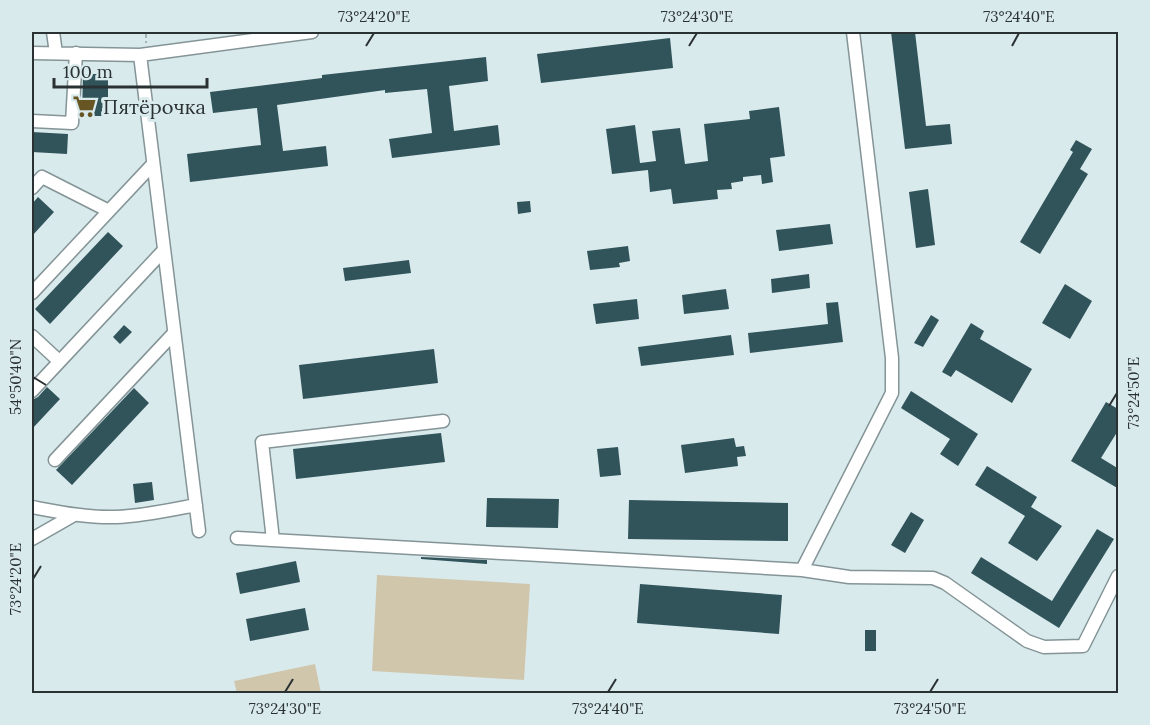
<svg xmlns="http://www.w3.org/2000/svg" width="1150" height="725" viewBox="0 0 1150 725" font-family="Lora,serif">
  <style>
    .green { fill: #d0c6ac }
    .building { fill: #31545b }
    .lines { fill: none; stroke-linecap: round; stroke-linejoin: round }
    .minor-casing { stroke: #849497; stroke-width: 15 }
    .path { stroke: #95a2a5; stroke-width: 1.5; stroke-dasharray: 6 3; stroke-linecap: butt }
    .minor { stroke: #fff; stroke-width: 12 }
    .ticks { fill: none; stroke: #2a3132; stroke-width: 2 }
    .labels { text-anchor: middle; stroke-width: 6; stroke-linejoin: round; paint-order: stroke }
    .poi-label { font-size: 20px; fill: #2a3132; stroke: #d9eaed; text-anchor: start }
    .neatline { fill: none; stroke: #2a3132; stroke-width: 2 }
    .ticks-label { font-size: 15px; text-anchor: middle; fill: #2a3132 }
  </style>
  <rect width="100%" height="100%" fill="#d9eaed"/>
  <path class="green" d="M377,575L530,584L524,680L372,671Z
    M315,664L321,693H237L234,681Z"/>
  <path class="building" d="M891,32H915L926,126L950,124L952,144L905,149Z
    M670,38L673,68L541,83L537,54Z
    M486,57L488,81L449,86L454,131L498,125L500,145L392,158L389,139L432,133L427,89L385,93V90L277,105L283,151L326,146L328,166L190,182L187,154L261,145L257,108L213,113L210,92L322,78V75Z
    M83,74H108V108H102V116H82Z
    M779,107L785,156L770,158L773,182L762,184L761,175L743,177V181L731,183L732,189L717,190L718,199L673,204L671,189L650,192L648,170L612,174L606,129L635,125L640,163L656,161L652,131L680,128L685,164L708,161L704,124L750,119L749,111Z
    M32,132L68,134L67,154L32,152Z
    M1076,140L1092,149L1080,169L1088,174L1040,254L1020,242L1073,152L1070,150Z
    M928,189L935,245L916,248L909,192Z
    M38,197L54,212L32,236V204Z
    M530,201L531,212L518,214L517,202Z
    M830,224L833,244L779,251L776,230Z
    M108,232L123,246L50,324L35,309Z
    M628,246L630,261L619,263L620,267L590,270L587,251Z
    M409,260L411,273L345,281L343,268Z
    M809,274L810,288L772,293L771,279Z
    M1065,284L1092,301L1070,339L1042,323Z
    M726,289L729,309L684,314L682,295Z
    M637,299L639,319L596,324L593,304Z
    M838,302L843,342L750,353L748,333L828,324L826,303Z
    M931,315L939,320L923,347L914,343Z
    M971,323L984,331L980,339L1032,369L1012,403L956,370L951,377L942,372Z
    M124,325L132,332L120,344L113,337Z
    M731,335L734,355L641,366L638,347Z
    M434,349L438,383L303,399L299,365Z
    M47,387L60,399L32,429V400L38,397Z
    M134,388L149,403L72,485L56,470Z
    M911,391L978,434L958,466L940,454L950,439L901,408Z
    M1106,402L1118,409L1119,429L1101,458L1119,469V489L1071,461Z
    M441,433L445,462L296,479L293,449Z
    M734,438L736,447L744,446L746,456L737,457L738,466L685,473L681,445Z
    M618,447L621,475L600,477L597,449Z
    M987,466L1037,497L1031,507L1062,526L1037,561L1008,543L1025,516L975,485Z
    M152,482L154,500L135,503L133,484Z
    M487,498L559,499L558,528L486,527Z
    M629,500L788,503V541L628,539Z
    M911,512L924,520L905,553L891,545Z
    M1097,529L1114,539L1059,628L971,573L981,557L1052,601Z
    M421,557L487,560V564L421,559Z
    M296,561L300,582L240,594L236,573Z
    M640,584L782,595L779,634L637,623Z
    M305,608L309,630L250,641L246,619Z
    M865,630H876V651H865Z"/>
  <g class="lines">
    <defs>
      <path id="minor" d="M53,32L56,53
        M32,53L140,55L312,32
        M140,55L199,531
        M32,121L72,123L76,53
        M32,188L42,177L109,211
        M32,293L153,164
        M32,336L59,361
        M32,391L164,250
        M55,460L174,333
        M32,507C59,512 88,518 116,517C143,516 170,510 196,505
        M237,538L802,570L849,577L933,578L945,583L1027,641L1044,647L1083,646L1118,576
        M32,539L74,515
        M273,540L262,442L443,421
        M802,570L892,393V358L853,32"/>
    </defs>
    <use href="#minor" class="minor-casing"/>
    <path class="path" d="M146,32V43"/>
    <use href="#minor" class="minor"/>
  </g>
  <path class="ticks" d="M366,46L374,33M689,46L697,33M1012,46L1019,33M33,377L46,385M1109,406L1117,393M33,579L41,566M285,692L293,679M608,692L616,679M930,692L938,679"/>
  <defs>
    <symbol id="supermarket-bare" viewBox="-9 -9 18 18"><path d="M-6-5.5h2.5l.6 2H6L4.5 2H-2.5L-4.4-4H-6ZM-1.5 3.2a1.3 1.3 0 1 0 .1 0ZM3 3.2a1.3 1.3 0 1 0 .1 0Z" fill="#675523" stroke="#d9eaed" stroke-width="2.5" paint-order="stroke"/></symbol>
  </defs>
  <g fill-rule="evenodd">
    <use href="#supermarket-bare" x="68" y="90" width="33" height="33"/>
  </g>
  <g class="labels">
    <g class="poi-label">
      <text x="103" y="114">Пятёрочка</text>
    </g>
  </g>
  <rect width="1150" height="725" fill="none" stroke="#d9eaed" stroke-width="66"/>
  <path d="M54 78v9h153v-9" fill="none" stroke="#2a3132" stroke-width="3"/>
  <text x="63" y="78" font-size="18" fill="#2a3132" stroke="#d9eaed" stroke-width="4.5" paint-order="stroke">100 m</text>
  <rect x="33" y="33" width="1084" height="659" class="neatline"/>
  <g class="ticks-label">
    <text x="374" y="22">73°24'20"E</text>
    <text x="697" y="22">73°24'30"E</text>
    <text x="1019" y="22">73°24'40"E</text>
    <text transform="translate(16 377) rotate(-90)" y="5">54°50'40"N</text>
    <text transform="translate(1134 393) rotate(-90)" y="5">73°24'50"E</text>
    <text transform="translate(16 579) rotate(-90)" y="5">73°24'20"E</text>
    <text x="285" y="714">73°24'30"E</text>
    <text x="608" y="714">73°24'40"E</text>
    <text x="930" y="714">73°24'50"E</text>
  </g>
</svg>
